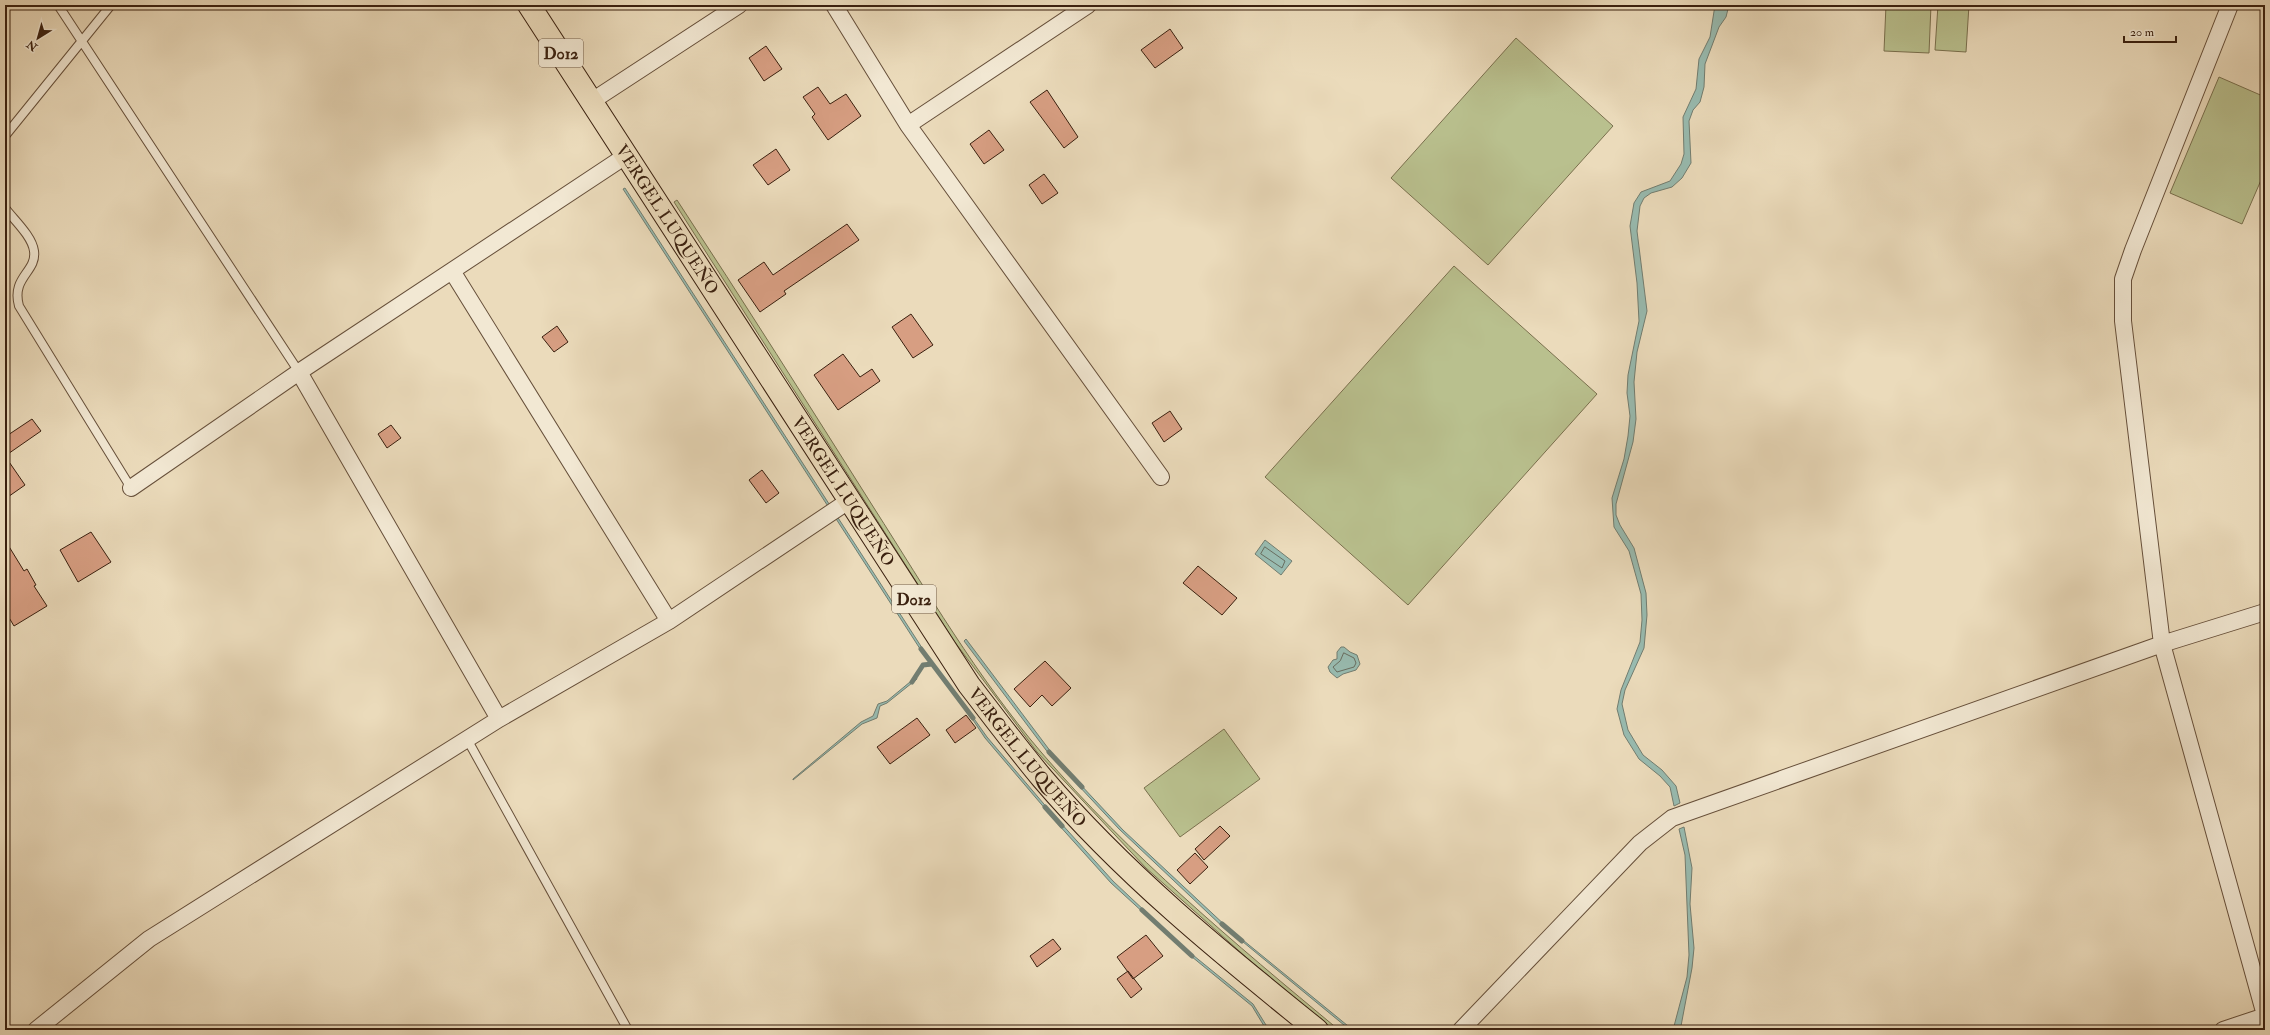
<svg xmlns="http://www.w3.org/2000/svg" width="2270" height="1035" viewBox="0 0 2270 1035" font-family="'IM FELL Double Pica',serif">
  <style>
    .green { fill: #b9c08e; stroke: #7a704e }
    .water { fill: #98bbb0; stroke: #727d70 }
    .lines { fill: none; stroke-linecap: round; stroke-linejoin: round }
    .shore { stroke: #696e60; stroke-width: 1 }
    .stream { stroke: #727d70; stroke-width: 5 }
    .building { fill: #d79e82; stroke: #3a200f }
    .lane-casing { stroke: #664f3a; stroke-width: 10 }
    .street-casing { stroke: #664f3a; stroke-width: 18 }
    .primary-casing { stroke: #3a200f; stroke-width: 24 }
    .lane { stroke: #f2e8d3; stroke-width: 8 }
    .street { stroke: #f2e8d3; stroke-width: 16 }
    .primary { stroke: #ebdbbb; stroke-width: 22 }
    .labels { text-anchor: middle; stroke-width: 4; stroke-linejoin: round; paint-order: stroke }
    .shield { fill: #f2e8d3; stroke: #715c4a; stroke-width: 1 }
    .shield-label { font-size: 16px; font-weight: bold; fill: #3a200f }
    .street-label { font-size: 17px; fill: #3a200f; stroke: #f2e8d3 }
  </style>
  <rect width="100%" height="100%" fill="#ebdbbb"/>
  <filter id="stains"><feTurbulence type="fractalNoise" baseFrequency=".005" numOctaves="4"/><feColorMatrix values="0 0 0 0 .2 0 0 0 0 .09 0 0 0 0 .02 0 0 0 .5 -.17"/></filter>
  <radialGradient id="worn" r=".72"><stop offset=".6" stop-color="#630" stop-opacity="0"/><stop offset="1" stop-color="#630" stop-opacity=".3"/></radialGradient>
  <path class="green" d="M1886,5H1931L1929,53L1884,51Z
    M1938,5H1969L1966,52L1935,50Z
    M1516,38L1613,126L1488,265L1391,178Z
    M2219,77L2265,97V171L2242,224L2170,193Z
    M677,200C744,302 809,405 874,508C927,591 977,677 1041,752C1130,856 1234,943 1339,1030H1334L1247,958L1146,868L1037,752L954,641L674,202Z
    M1454,266L1597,394L1408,605L1265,477Z
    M1224,729L1260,779L1180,837L1144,788Z"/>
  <path class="water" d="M1715,5H1729L1726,17L1719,27L1705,64L1704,87L1700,102L1693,110L1689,121L1691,163L1682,178L1672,187L1651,193L1644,198L1640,206L1637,231L1647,311L1637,352L1634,382L1636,419L1633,442L1616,504V515L1620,525L1634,548L1646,593L1647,615L1644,648L1625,690L1622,704L1628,730L1643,755L1662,770L1676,786L1680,803L1674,806L1670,787L1660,776L1639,759L1624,735L1617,709L1621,690L1640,642L1642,620L1641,594L1629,551L1614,527L1612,498L1624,459L1628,436L1630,416L1627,393L1628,375L1639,321L1637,283L1630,226L1634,203L1641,192L1670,181L1681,164L1684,154L1683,117L1696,89L1699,59L1710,37Z
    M625,188L926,654L924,655L623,189Z
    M1265,540L1292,561L1281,575L1255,554Z
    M966,639L1054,756L1052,758L964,641Z
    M1341,647H1344L1350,652L1357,655L1360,664L1356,670L1343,674L1337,678L1330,672L1328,667L1333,660L1337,659V652Z
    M916,677L917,679L887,703L880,706L877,718L862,724L793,780V779L861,722L873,716L878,704L887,701Z
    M970,713L987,737L1049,810L1047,811L985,738L969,714Z
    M1079,783L1123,830L1228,928L1226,930L1119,829L1077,784Z
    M1059,821L1113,881L1147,913L1146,915L1111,883L1057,823Z
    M1684,827L1692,868L1690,904L1694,948L1692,968L1681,1026L1679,1030H1673L1687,977L1689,955L1685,855L1679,829Z
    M1238,936L1353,1030H1350L1237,937Z
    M1188,951L1253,1004L1266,1025L1272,1030L1264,1026L1252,1006L1186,952Z"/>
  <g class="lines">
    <path class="shore" d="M1265,547L1285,561L1282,568L1261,554Z
      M1344,653L1354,658L1356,663L1354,667L1337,672L1333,667L1340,661Z"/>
    <path class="stream" d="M921,649L973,718
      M912,682L923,665L932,664
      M1049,752L1082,787
      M1045,807L1062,826
      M1142,910L1192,956
      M1222,924L1242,941"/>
  </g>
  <path class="building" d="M1170,29L1183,48L1155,68L1141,50Z
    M766,46L782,69L764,81L749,58Z
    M818,87L830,104L846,94L861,116L828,140L812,117L815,114L803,97Z
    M1047,90L1078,137L1064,148L1030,102Z
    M989,130L1004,150L984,164L970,144Z
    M776,149L790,170L768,185L753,165Z
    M1044,174L1058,193L1042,204L1029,185Z
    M847,224L859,240L784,291L786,294L760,312L738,280L764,262L773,275Z
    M911,314L933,345L913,358L892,327Z
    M557,326L568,342L554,352L542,337Z
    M843,354L860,377L872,369L880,381L838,410L814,375Z
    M1170,411L1182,429L1164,442L1152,423Z
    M32,419L41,431L5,456V437Z
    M391,425L401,438L387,448L378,434Z
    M5,456L25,485L5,499Z
    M762,470L779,493L766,503L749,480Z
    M91,532L111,562L78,582L60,550Z
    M5,540L24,571L27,569L36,585L34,586L47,606L14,626L5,611Z
    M1198,566L1237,598L1222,615L1183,583Z
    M1045,661L1071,688L1052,706L1042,695L1030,707L1014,689Z
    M966,715L976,728L955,743L946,730Z
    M917,718L930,735L890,764L877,747Z
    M1220,826L1230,836L1204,860L1195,849Z
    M1195,853L1208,867L1190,884L1177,870Z
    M1146,935L1163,956L1133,979L1117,957Z
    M1053,939L1061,949L1037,967L1030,956Z
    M1128,971L1142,989L1131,998L1117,979Z"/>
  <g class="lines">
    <defs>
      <path id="lane" d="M58,5L299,372
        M5,136L111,5
        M5,208C14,220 32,236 34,251C37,272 11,277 19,306L131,488
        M467,739L628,1030"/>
      <path id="street" d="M834,5L908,125L1161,477
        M2230,5L2133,250L2123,279V321L2162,644L2265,1015
        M592,101L739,5
        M908,125L1088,5
        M452,271L669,621
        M299,372L499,719
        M131,488L299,372L627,155
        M36,1030L149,939L499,719L669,621L850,500
        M1461,1030L1640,843L1672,818L2162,644L2265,612
        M2223,1030L2265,1016"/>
      <g id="primary">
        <path id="s1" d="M529,5L969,685C993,716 1017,748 1042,778C1123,873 1220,952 1317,1030"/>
      </g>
    </defs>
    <use href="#lane" class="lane-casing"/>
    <use href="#street" class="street-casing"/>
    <use href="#primary" class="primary-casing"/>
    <use href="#lane" class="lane"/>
    <use href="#street" class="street"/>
    <use href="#primary" class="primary"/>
  </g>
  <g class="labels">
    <g class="shield">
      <rect x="539" y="39" width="44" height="28" rx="3"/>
      <rect x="892" y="585" width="44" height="28" rx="3"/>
    </g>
    <g class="shield-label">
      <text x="561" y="59">D012</text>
      <text x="914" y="605">D012</text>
    </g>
    <g class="street-label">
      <text dy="6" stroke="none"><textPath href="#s1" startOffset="255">VERGEL LUQUEÑO</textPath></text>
      <text dy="6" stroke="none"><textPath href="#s1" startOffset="579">VERGEL LUQUEÑO</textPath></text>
      <text dy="6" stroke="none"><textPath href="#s1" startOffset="903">VERGEL LUQUEÑO</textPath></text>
    </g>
  </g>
  <rect width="2270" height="1035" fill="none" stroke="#ebdbbb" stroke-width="20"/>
  <rect x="6" y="6" width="2258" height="1023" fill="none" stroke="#3a200f" stroke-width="2"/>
  <rect x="10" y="10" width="2250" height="1015" fill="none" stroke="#3a200f"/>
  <g transform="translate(38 38) rotate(217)" stroke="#f2e8d3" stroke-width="3" paint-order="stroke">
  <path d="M0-3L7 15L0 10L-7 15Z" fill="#3a200f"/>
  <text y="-6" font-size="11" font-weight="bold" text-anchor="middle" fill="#3a200f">N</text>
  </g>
  <path d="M2124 36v6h52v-6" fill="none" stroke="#3a200f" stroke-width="2"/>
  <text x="2130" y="36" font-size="12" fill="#3a200f" stroke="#f2e8d3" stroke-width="3" paint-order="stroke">20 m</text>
  <rect width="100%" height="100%" filter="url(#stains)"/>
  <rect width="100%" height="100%" fill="url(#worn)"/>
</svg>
